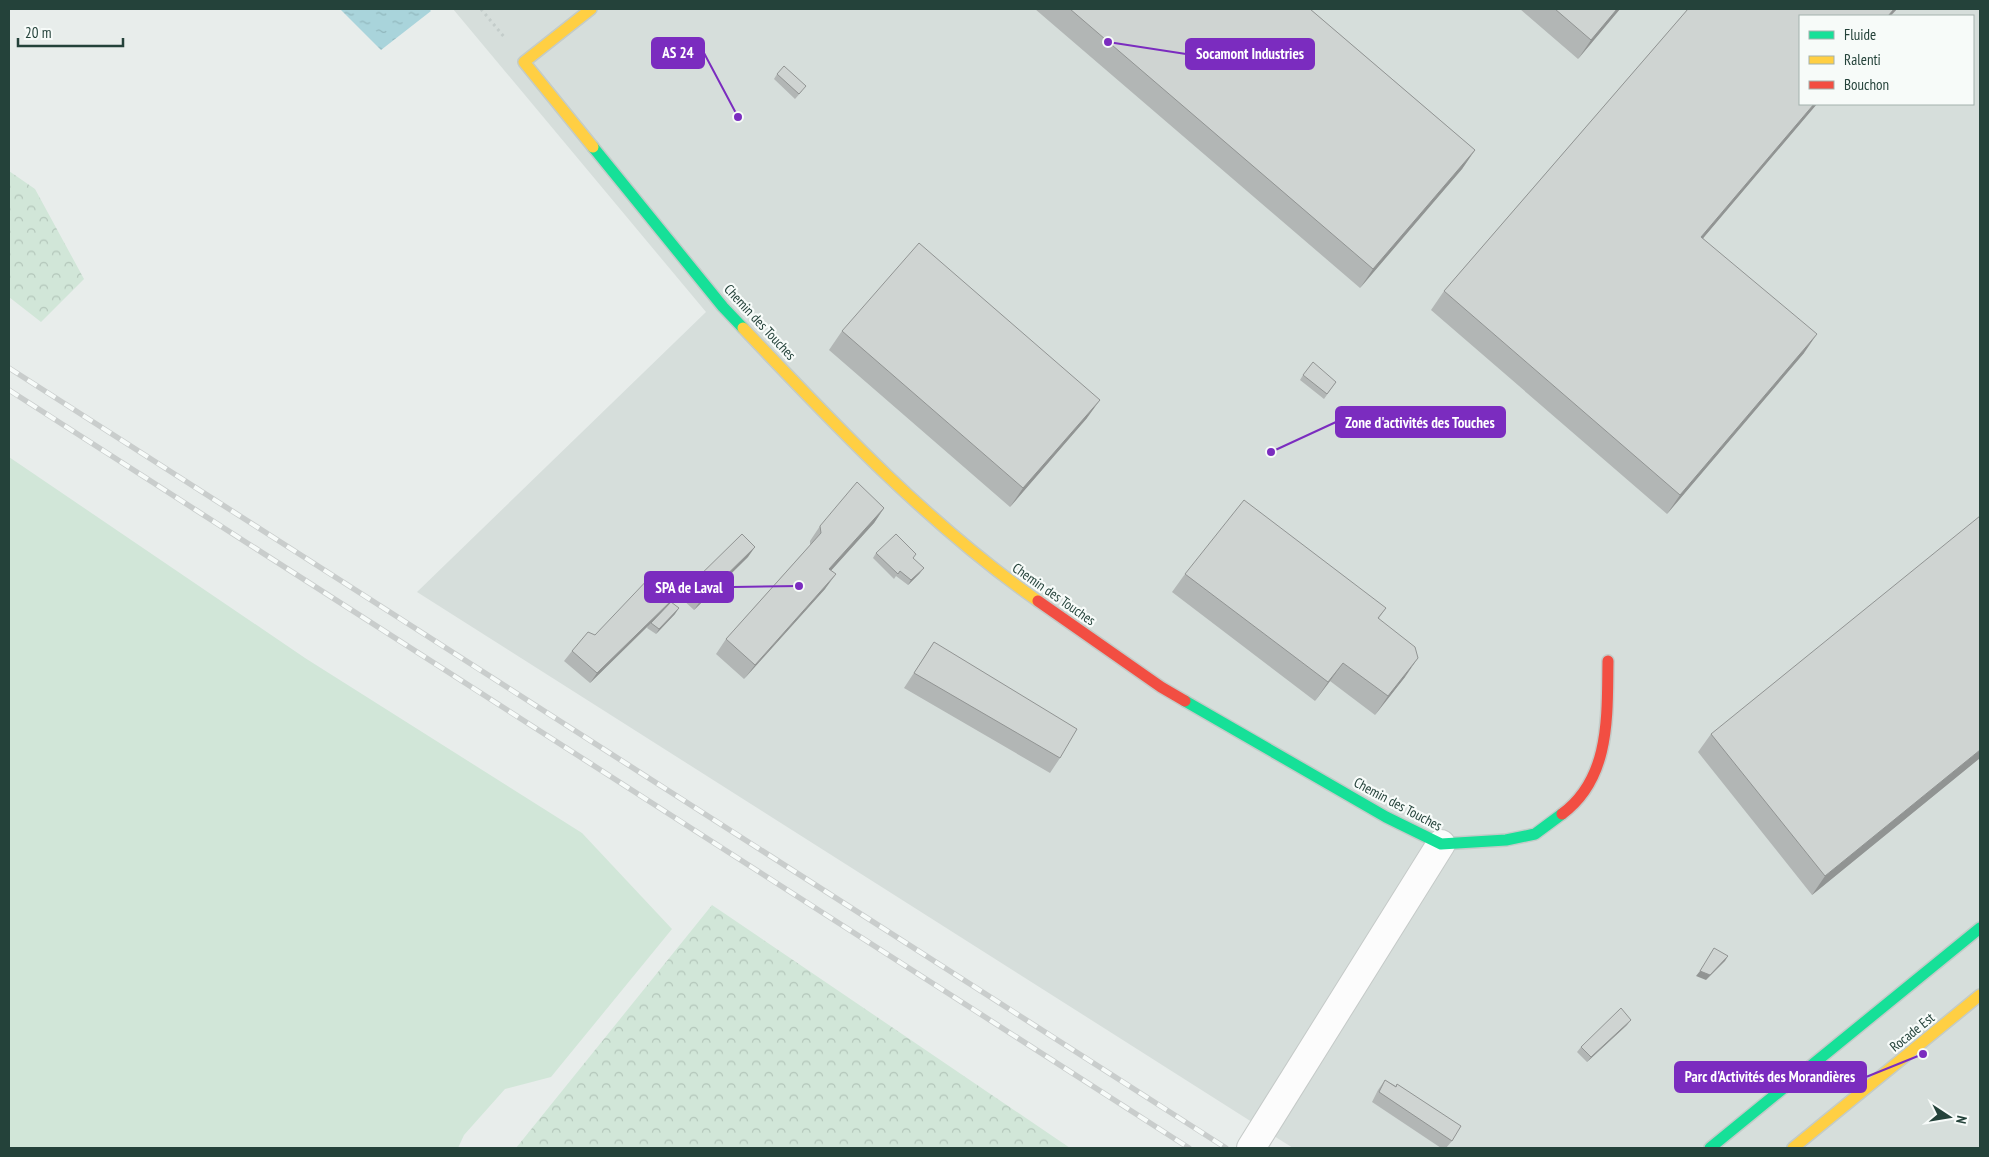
<svg xmlns="http://www.w3.org/2000/svg" width="1989" height="1157" viewBox="0 0 1989 1157" font-family="'PT Sans Narrow',sans-serif">
  <style>
    .built { fill: #d6dedb; fill-rule: evenodd }
    .green { fill: #d1e6d8 }
    .forest { fill: url(#forest-crowns) }
    .water { fill: url(#water-ripples) }
    .lines { fill: none; stroke-linecap: round; stroke-linejoin: round }
    .street-casing { stroke: #c5cac8; stroke-width: 30 }
    .fast-casing { stroke: #c3cbc8; stroke-width: 14 }
    .slow-casing { stroke: #c3cbc8; stroke-width: 14 }
    .jam-casing { stroke: #c3cbc8; stroke-width: 14 }
    .path { stroke: #c3ccca; stroke-width: 3; stroke-dasharray: 2.5 4; stroke-linecap: butt }
    .street { stroke: #fcfcfc; stroke-width: 28 }
    .fast { stroke: #16e098; stroke-width: 11 }
    .slow { stroke: #ffcf43; stroke-width: 11 }
    .jam { stroke: #f24e42; stroke-width: 11 }
    .rail-casing { stroke: #c9cdcc; stroke-width: 5.5 }
    .rail { stroke: #f7fbf9; stroke-width: 4; stroke-dasharray: 11; stroke-linecap: butt }
    .wall { fill: #b2b6b5 }
    .shaded-wall { fill: #919493 }
    .building { fill: #cfd4d2; stroke: #919493 }
    .labels { text-anchor: middle; stroke-width: 4.5; stroke-linejoin: round; paint-order: stroke }
    .street-label { font-size: 14px; fill: #24423a; stroke: #f7fbf9 }
    .leader { fill: none; stroke: #7b2cbf; stroke-width: 2 }
    .callout-dot { fill: #7b2cbf; stroke: #f7fbf9; stroke-width: 2 }
    .callout { fill: #7b2cbf; stroke: #7b2cbf; stroke-width: 2 }
    .callout-label { font-size: 15px; text-anchor: middle; font-weight: bold; fill: #fff }
  </style>
  <defs>
    <pattern id="forest-crowns" width="20" height="18" patternUnits="userSpaceOnUse" patternTransform="scale(1.25)"><rect width="20" height="18" fill="#d1e6d8"/><path d="M2 6a3 3 0 1 1 6 0M12 15a3 3 0 1 1 6 0" fill="none" stroke="#b3c6ba"/></pattern>
    <pattern id="water-ripples" width="26" height="14" patternUnits="userSpaceOnUse" patternTransform="scale(1.25)"><rect width="26" height="14" fill="#a9d4db"/><path d="M2 4q2-2 4 0t4 0M15 11q2-2 4 0t4 0" fill="none" stroke="#91b7bd"/></pattern>
  </defs>
  <rect width="100%" height="100%" fill="#e8edeb"/>
  <path class="built" d="M453,9H1980V1148H1293L417,592L706,312ZM1800,16H1973V104H1800Z"/>
  <path class="green" d="M9,457L305,658L582,833L672,929L551,1077L505,1089L464,1135L458,1148H9Z"/>
  <path class="forest" d="M9,171L35,189L84,279L41,322L9,297Z
    M712,905L1070,1148H516Z"/>
  <path class="water" d="M340,9H429L431,11L381,50Z"/>
  <g class="lines">
    <defs>
      <path id="street" d="M1251,1148L1441,844"/>
      <path id="fast" d="M593,147L723,307L743,328
        M1185,701L1386,817L1441,844L1506,840L1535,834L1562,814
        M1710,1148L1980,928"/>
      <path id="slow" d="M591,9L524,62L593,147
        M743,328C835,425 928,524 1038,601
        M1793,1148L1980,995"/>
      <path id="jam" d="M1038,601L1161,687L1185,701
        M1562,814C1611,778 1607,715 1608,661"/>
    </defs>
    <use href="#street" class="street-casing"/>
    <use href="#fast" class="fast-casing"/>
    <use href="#slow" class="slow-casing"/>
    <use href="#jam" class="jam-casing"/>
    <path class="path" d="M481,9L505,38"/>
    <use href="#street" class="street"/>
    <use href="#fast" class="fast"/>
    <use href="#slow" class="slow"/>
    <use href="#jam" class="jam"/>
    <defs>
      <path id="rail" d="M9,368L1226,1148
        M9,390L1189,1148"/>
    </defs>
    <use href="#rail" class="rail-casing"/>
    <use href="#rail" class="rail"/>
  </g>
  <path class="wall" d="M1035,9H1310L1475,150L1462,169L1360,288Z
    M1520,9H1620L1578,59Z
    M1688,9H1897L1703,238L1804,353L1667,514L1431,310L1444,291Z
    M777,74L802,91L795,99L774,79Z
    M842,331L1087,418L1010,507L829,350Z
    M1303,375L1336,382L1324,399L1300,380Z
    M884,508L874,523L831,570L825,589L744,679L716,654L726,639L810,545V541L820,526Z
    M876,553L913,558L920,573L908,585L896,576L894,579L873,558Z
    M748,557L694,610L681,598L688,587Z
    M1185,574L1386,608L1379,618L1405,677L1375,715L1330,681L1315,701L1172,592Z
    M675,614L656,634L647,628L648,626L590,683L564,661L572,651L595,635Z
    M934,642L1060,758L1050,773L904,688Z
    M1711,734L1980,758L1812,895L1698,752Z
    M1627,1025L1587,1062L1577,1052L1581,1047Z
    M1385,1080L1396,1086L1397,1084L1452,1141L1446,1148H1441L1372,1102L1378,1090Z"/>
  <path class="shaded-wall" d="M1617,9H1620L1578,59L1591,40Z
    M1894,9H1897L1890,16H1888Z
    M1814,104H1817L1688,256L1701,237Z
    M1475,150L1462,169L1360,288L1373,269Z
    M1817,334L1804,353L1667,514L1680,495Z
    M1100,400L1087,418L1010,507L1023,488Z
    M884,508L874,523L819,584L829,569Z
    M755,547L748,557L694,610L701,600Z
    M924,568L920,573L908,585L911,580Z
    M836,574L825,589L744,679L755,665Z
    M675,597L668,607L651,623L648,626L590,683L597,673Z
    M679,608L675,614L656,634L659,629Z
    M1418,658L1405,677L1375,715L1388,696Z
    M1343,663L1330,681L1315,701L1328,682Z
    M1980,750V758L1812,895L1825,876Z
    M1728,956L1725,961L1706,980L1696,976L1700,971Z
    M1631,1020L1627,1025L1587,1062L1591,1057Z"/>
  <path class="building" d="M1070,9H1310L1475,150L1373,269Z
    M1555,9H1617L1591,40Z
    M1688,9H1894L1888,16H1800V104H1814L1701,237L1817,334L1680,495L1444,291Z
    M784,66L806,86L799,94L777,74Z
    M919,243L1100,400L1023,488L842,331Z
    M1313,362L1336,382L1327,394L1303,375Z
    M857,482L884,508L829,569L836,574L755,665L726,639L821,533L820,526Z
    M1244,500L1386,608L1378,618L1415,647L1418,658L1388,696L1343,663L1328,682L1185,574Z
    M1980,516V750L1825,876L1711,734Z
    M742,534L755,547L701,600L688,587Z
    M896,534L916,554L913,558L924,568L911,580L900,571L898,574L876,553Z
    M652,575L675,597L597,673L572,651L588,632L595,635Z
    M671,602L679,608L659,629L651,623Z
    M934,642L1077,729L1060,758L914,673Z
    M1714,948L1728,956L1710,975L1700,971Z
    M1621,1008L1631,1020L1591,1057L1581,1047Z
    M1385,1080L1396,1087L1397,1084L1461,1126L1452,1141L1379,1092Z"/>
  <g class="labels">
    <g class="street-label">
      <text transform="translate(760 322) rotate(47)" y="5">Chemin des Touches</text>
      <text transform="translate(1054 594) rotate(35)" y="5">Chemin des Touches</text>
      <text transform="translate(1398 804) rotate(28)" y="5">Chemin des Touches</text>
      <text transform="translate(1912 1032) rotate(-39)" y="5">Rocade Est</text>
    </g>
  </g>
  <path class="leader" d="M738 117L704 53M1108 42L1186 54M1271 452L1336 422M799 586L733 587M1923 1054L1866 1077"/>
  <g class="callout-dot">
    <circle cx="738" cy="117" r="5"/>
    <circle cx="1108" cy="42" r="5"/>
    <circle cx="1271" cy="452" r="5"/>
    <circle cx="799" cy="586" r="5"/>
    <circle cx="1923" cy="1054" r="5"/>
  </g>
  <g class="callout">
    <rect x="652" y="38" width="52" height="30" rx="5"/>
    <rect x="1186" y="39" width="128" height="30" rx="5"/>
    <rect x="1336" y="407" width="169" height="30" rx="5"/>
    <rect x="645" y="572" width="88" height="30" rx="5"/>
    <rect x="1675" y="1062" width="191" height="30" rx="5"/>
  </g>
  <g class="callout-label">
    <text x="678" y="58">AS 24</text>
    <text x="1250" y="59">Socamont Industries</text>
    <text x="1420" y="428">Zone d'activités des Touches</text>
    <text x="689" y="593">SPA de Laval</text>
    <text x="1770" y="1082">Parc d'Activités des Morandières</text>
  </g>
  <rect width="1989" height="1157" fill="none" stroke="#24423a" stroke-width="20"/>
  <rect x="1799" y="15" width="175" height="90" fill="#f7fbf9" stroke="#a3b1ad"/>
  <rect x="1809" y="31" width="25" height="8" fill="#16e098" stroke="#a3b1ad"/>
  <text x="1844" y="40" font-size="15" fill="#24423a">Fluide</text>
  <rect x="1809" y="56" width="25" height="8" fill="#ffcf43" stroke="#a3b1ad"/>
  <text x="1844" y="65" font-size="15" fill="#24423a">Ralenti</text>
  <rect x="1809" y="81" width="25" height="8" fill="#f24e42" stroke="#a3b1ad"/>
  <text x="1844" y="90" font-size="15" fill="#24423a">Bouchon</text>
  <g transform="translate(1949 1117) rotate(102)" stroke="#f7fbf9" stroke-width="4" paint-order="stroke">
  <path d="M0-4L9 19L0 12L-9 19Z" fill="#24423a"/>
  <text y="-8" font-size="14" font-weight="bold" text-anchor="middle" fill="#24423a">N</text>
  </g>
  <path d="M18 38v8h105v-8" fill="none" stroke="#24423a" stroke-width="2.5"/>
  <text x="25" y="38" font-size="15" fill="#24423a" stroke="#f7fbf9" stroke-width="4" paint-order="stroke">20 m</text>
</svg>
